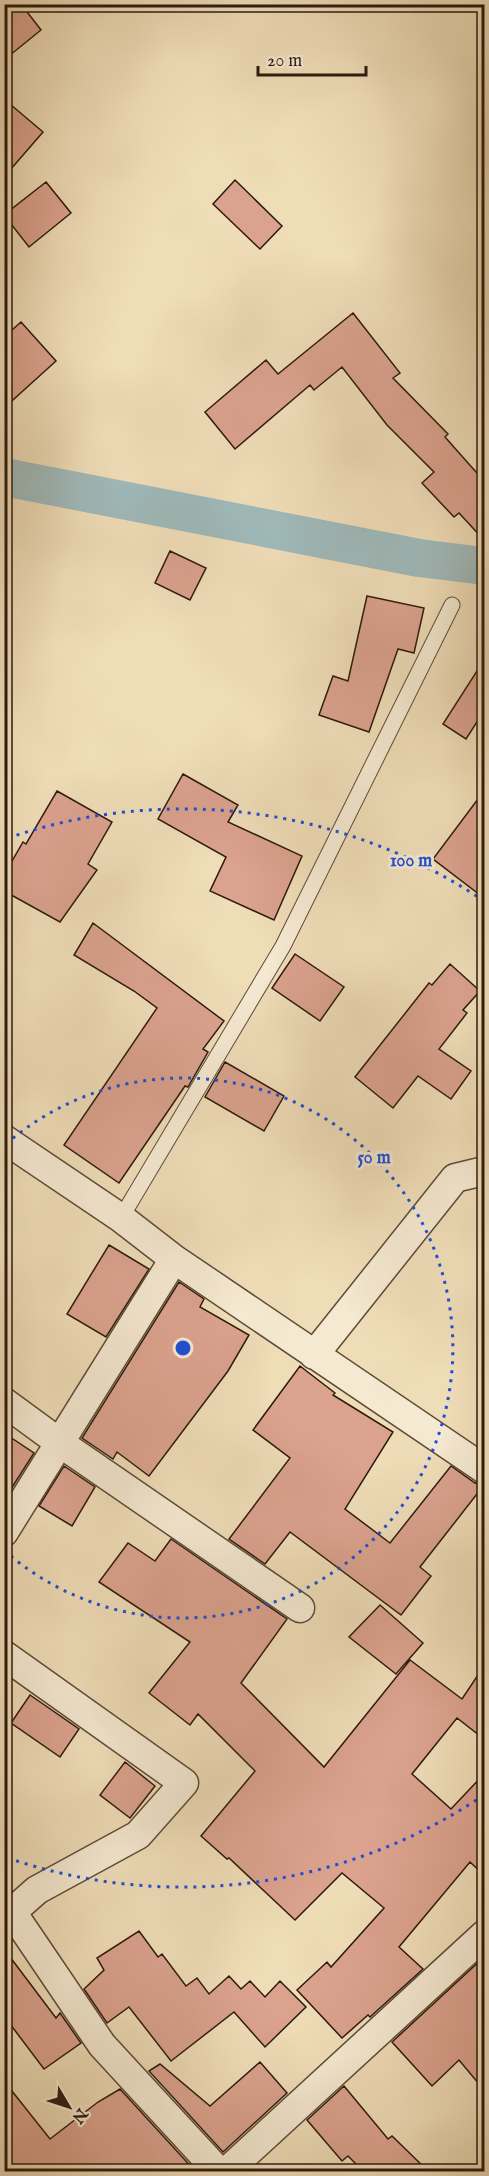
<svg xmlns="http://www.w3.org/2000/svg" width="489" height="2176" viewBox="0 0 489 2176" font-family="'IM FELL English',serif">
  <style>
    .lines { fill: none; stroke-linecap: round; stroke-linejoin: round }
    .canal { stroke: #9fb9ba; stroke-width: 38 }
    .building { fill: #dba28e; stroke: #2c1a0e; stroke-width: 1.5 }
    .service-casing { stroke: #5d4b38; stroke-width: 17 }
    .minor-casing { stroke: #5d4b38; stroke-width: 31 }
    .service { stroke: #f5e9d1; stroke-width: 15 }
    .minor { stroke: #f5e9d1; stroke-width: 28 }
    .ring { fill: none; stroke: #1d4ed8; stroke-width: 3; stroke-dasharray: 3 6 }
    .centre { fill: #1d4ed8; stroke: #f5e9d1; stroke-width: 3 }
    .ring-label { font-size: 18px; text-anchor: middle; font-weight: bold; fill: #1d4ed8; stroke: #f5e9d1; stroke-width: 6; stroke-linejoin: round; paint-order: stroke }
  </style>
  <rect width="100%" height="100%" fill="#efddb8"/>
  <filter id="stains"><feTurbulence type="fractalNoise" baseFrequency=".00333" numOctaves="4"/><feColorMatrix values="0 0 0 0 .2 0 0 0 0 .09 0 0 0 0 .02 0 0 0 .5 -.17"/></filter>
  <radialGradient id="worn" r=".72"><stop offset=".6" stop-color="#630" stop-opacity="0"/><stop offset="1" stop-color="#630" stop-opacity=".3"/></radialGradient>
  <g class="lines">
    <path class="canal" d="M4,477L419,558L484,566"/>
  </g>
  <path class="building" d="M4,4H21L41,30L4,60Z
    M4,99L43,132L4,177Z
    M235,180L282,226L260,249L213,204Z
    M46,182L71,213L29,247L4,215Z
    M353,313L400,373L393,378L448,434L445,437L484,481V540L459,513L454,517L422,483L434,472L387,425L342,367L314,390L310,385L235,449L205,412L266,360L278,374Z
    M21,322L56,361L4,408V337Z
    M170,551L206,568L190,600L155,583Z
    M367,596L424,608L414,653L398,649L369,732L319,715L333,676L348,681Z
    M484,660V711L466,739L443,724Z
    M183,774L238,805L228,822L302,856L274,920L210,891L226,857L158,819Z
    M57,791L112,822L88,864L97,870L60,922L4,891V875L23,842L26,844Z
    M484,791V898L433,859Z
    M93,923L224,1021L203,1049L208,1052L188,1087L185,1086L119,1183L64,1145L157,1008L134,991L74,955Z
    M295,954L344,987L320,1021L272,988Z
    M450,964L480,991L463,1010L467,1013L439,1049L471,1071L451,1099L418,1076L393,1108L355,1077L429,983L432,985Z
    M225,1062L284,1096L264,1131L205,1097Z
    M109,1245L149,1269L106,1337L67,1314Z
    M179,1282L204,1299L200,1307L249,1335L228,1371L149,1476L117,1452L113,1459L82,1438Z
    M300,1366L335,1393L333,1395L393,1432L345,1509L390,1543L451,1466L475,1483L484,1485L420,1567L431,1576L401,1615L290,1532L265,1564L229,1539L290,1458L253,1430Z
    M4,1433L34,1453L11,1489L4,1485Z
    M64,1466L95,1487L72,1526L39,1506Z
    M171,1539L287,1619L241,1683L324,1767L410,1660L462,1699L484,1666V1739L457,1718L412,1774L451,1809L484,1774V1875L470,1862L399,1947L423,1969L370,2017L368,2015L342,2038L297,1990L327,1962L331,1967L384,1908L342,1873L295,1920L229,1858L227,1859L201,1836L255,1771L198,1714L190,1725L149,1693L190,1642L99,1582L128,1543L155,1561Z
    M380,1605L423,1643L396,1674L349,1637Z
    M30,1695L79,1729L60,1757L11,1723Z
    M125,1762L155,1786L130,1818L100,1795Z
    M139,1931L158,1957L162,1954L186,1986L197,1978L209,1994L229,1976L241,1989L250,1981L265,1997L280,1981L306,2007L265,2047L234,2012L171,2061L129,2007L107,2023L84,1989L104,1970L97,1958Z
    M4,1949L56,2018L60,2013L81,2043L44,2069L4,2016Z
    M484,1957V2090L459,2060L432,2086L392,2042Z
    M260,2062L287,2093L223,2152L149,2071L160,2064L210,2106Z
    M4,2081L50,2139L98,2102L120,2089L196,2172H4Z
    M344,2086L388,2139L392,2136L429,2172H357L360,2168L348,2156L342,2161L307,2120Z"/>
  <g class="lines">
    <defs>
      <path id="service" d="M121,1218L283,946L452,605"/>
      <path id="minor" d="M4,1139L121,1218L174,1259L4,1532
        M174,1259L484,1469
        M314,1355L455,1178L484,1171
        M4,1402L60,1443L300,1608
        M4,1655L184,1783L138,1835L37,1890L4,1919
        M12,1912L102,2045L219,2172
        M226,2172L484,1935"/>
    </defs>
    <use href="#service" class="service-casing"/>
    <use href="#minor" class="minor-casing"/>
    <use href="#service" class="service"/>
    <use href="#minor" class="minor"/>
  </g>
  <g class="ring">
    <path d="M6 1144A270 270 0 1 1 6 1552"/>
    <path d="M484 1795A539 539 0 0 1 8 1858M8 838A539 539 0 0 1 484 901"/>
  </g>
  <circle cx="183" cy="1348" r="9" class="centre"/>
  <g class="ring-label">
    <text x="411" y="866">100 m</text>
    <text x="374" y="1163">50 m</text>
  </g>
  <rect width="489" height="2176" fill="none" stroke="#efddb8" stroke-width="24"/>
  <rect x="6" y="6" width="477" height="2164" fill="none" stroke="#2c1a0e" stroke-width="3"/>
  <rect x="12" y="12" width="465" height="2152" fill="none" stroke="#2c1a0e" stroke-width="1.5"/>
  <g transform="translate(69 2107) rotate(129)" stroke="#f5e9d1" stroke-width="4.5" paint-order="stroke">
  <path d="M0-4.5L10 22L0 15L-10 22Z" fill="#2c1a0e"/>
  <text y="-9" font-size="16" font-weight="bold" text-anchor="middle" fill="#2c1a0e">N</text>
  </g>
  <path d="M258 66v9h108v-9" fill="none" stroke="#2c1a0e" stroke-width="3"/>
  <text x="267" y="66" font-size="18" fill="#2c1a0e" stroke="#f5e9d1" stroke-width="4.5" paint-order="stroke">20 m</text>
  <rect width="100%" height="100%" filter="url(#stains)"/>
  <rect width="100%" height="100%" fill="url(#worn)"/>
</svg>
